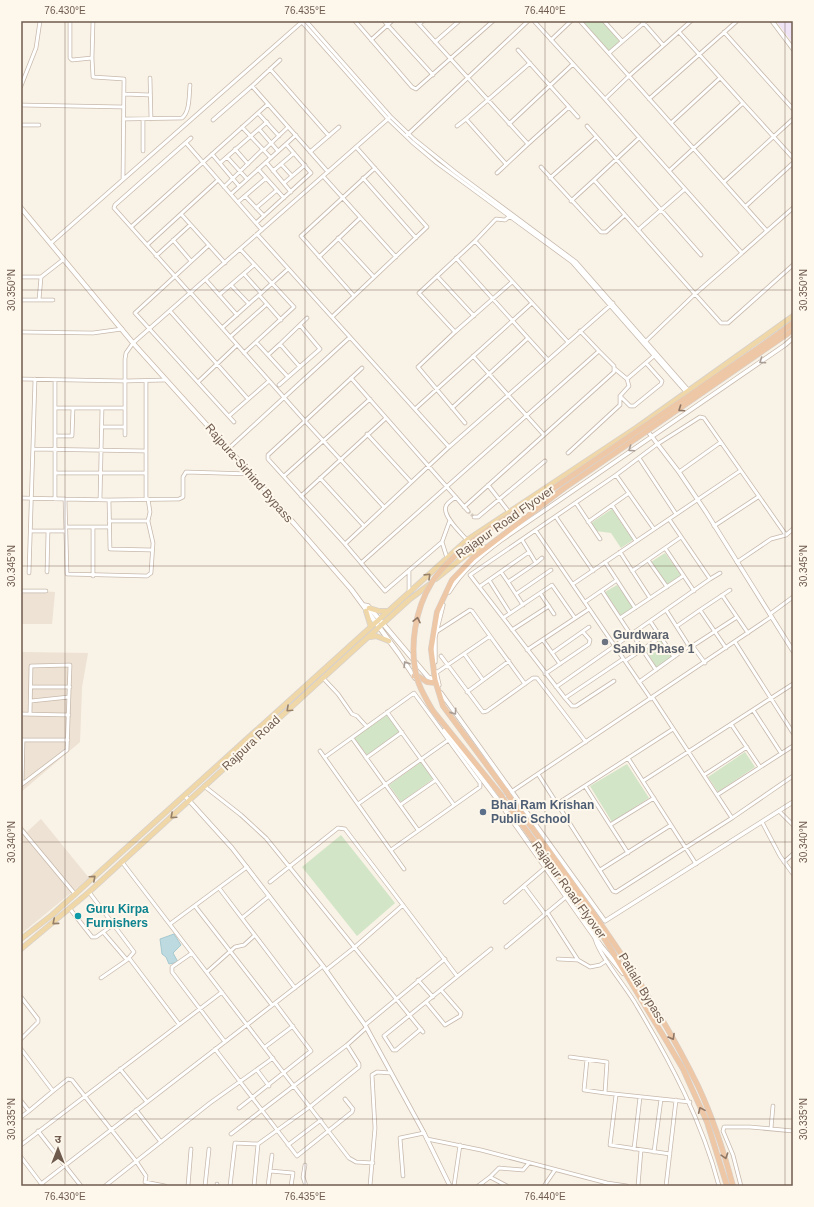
<svg xmlns="http://www.w3.org/2000/svg" width="814" height="1207" viewBox="0 0 814 1207" font-family="Arial,'Noto Sans Devanagari',sans-serif">
  <style>
    .residential { fill: #ede2d3 }
    .education { fill: #efe3f6 }
    .green { fill: #d2e5c7 }
    .water { fill: #bddae0; stroke: #a5c9d1 }
    .lines { fill: none; stroke-linecap: round; stroke-linejoin: round }
    .minor-tunnel { stroke: #d6ccc0; stroke-width: 3; stroke-dasharray: 3 1.5; stroke-linecap: butt }
    .minor-casing { stroke: #c7b9ac; stroke-width: 4.5 }
    .tertiary-casing { stroke: #c7b9ac; stroke-width: 5 }
    .secondary-casing { stroke: #c9b9aa; stroke-width: 5.5 }
    .primary-casing { stroke: #d7d1cd; stroke-width: 6 }
    .trunk-casing { stroke: #d7d1cd; stroke-width: 6 }
    .minor { stroke: #fff; stroke-width: 3 }
    .tertiary { stroke: #fff; stroke-width: 3.5 }
    .secondary { stroke: #fff; stroke-width: 4 }
    .primary { stroke: #f0d7a7; stroke-width: 4.5 }
    .trunk { stroke: #eec8a6; stroke-width: 5 }
    .trunk-bridge-casing { stroke: #d7d1cd; stroke-width: 6; stroke-linecap: butt }
    .trunk-bridge { stroke: #eec8a6; stroke-width: 5 }
    .oneway { stroke: #a99d95 }
    .oneway2 { stroke: #8f7664 }
    .oneway3 { stroke: #968069 }
    .ticks { fill: none; stroke: #6f5b4e; stroke-width: 1; stroke-opacity: 0.45 }
    .worship-dot { fill: #6b7280; stroke: #fdf7ec; stroke-width: 1.5 }
    .service-dot { fill: #5c6f8a; stroke: #fdf7ec; stroke-width: 1.5 }
    .culture-dot { fill: #0f9aa8; stroke: #fdf7ec; stroke-width: 1.5 }
    .labels { text-anchor: middle; stroke-width: 4; stroke-linejoin: round; paint-order: stroke }
    .street-label { font-size: 12px; fill: #6f5b4e; stroke: #fdf7ec }
    .worship-label { font-size: 12px; font-weight: bold; fill: #5b616d; stroke: #fdf7ec; text-anchor: start }
    .service-label { font-size: 12px; font-weight: bold; fill: #4e5e75; stroke: #fdf7ec; text-anchor: start }
    .culture-label { font-size: 12px; font-weight: bold; fill: #0d838f; stroke: #fdf7ec; text-anchor: start }
    .neatline { fill: none; stroke: #6f5b4e; stroke-width: 1.5 }
    .ticks-label { font-size: 10px; text-anchor: middle; fill: #6f5b4e }
  </style>
  <rect width="100%" height="100%" fill="#f9f2e6"/>
  <path class="residential" d="M21,590L55,592L52,624H22L21,637Z
    M21,652L88,653L82,687L80,742L21,792Z
    M41,819L89,878L21,934V825L27,832Z"/>
  <path class="education" d="M776,21H793V43Z"/>
  <path class="green" d="M582,21H602L620,42L609,51Z
    M612,509L633,540L621,548L611,533L596,531L591,523Z
    M665,553L681,575L667,585L651,562Z
    M617,585L634,608L621,616L605,592Z
    M661,640L672,657L656,667L646,650Z
    M387,715L400,732L367,755L354,738Z
    M745,752L755,767L718,792L708,777Z
    M421,762L433,779L401,802L389,785Z
    M627,764L649,798L612,822L590,786Z
    M341,835L395,903L357,936L302,867Z"/>
  <path class="water" d="M174,934L181,945L173,953L178,962L169,964L166,957L162,954L160,939Z"/>
  <g class="lines">
    <path class="minor-tunnel" d="M468,511L474,517"/>
    <defs>
      <path id="minor" d="M70,21V58L72,60L92,58L93,21
        M306,21L390,116L414,139L455,172L576,262L690,392
        M355,21L412,87L416,89L493,21
        M384,21L433,75
        M416,21L419,24L423,21
        M534,21L605,99L629,76L691,21
        M580,21L767,231
        M604,21L622,41
        M642,21L663,45
        M302,22L388,119L412,142L437,163L572,262L686,392
        M419,24L528,144L497,173
        M724,32L793,109
        M371,40L392,21
        M551,40L571,21
        M435,42L459,21
        M518,50L578,117
        M609,53L646,21
        M92,58L93,77L124,79L123,179
        M270,69L329,136
        M150,78L151,119
        M21,86L36,48L40,21
        M252,86L280,60
        M124,94L150,95
        M605,99L742,253L695,294L594,180L639,138
        M649,99L737,21
        M743,103L793,158
        M21,105L124,107
        M258,113L279,136
        M124,119L182,118C190,112 189,95 190,85
        M143,119V151
        M213,120L252,86L328,172
        M671,123L720,78
        M509,124L573,64
        M21,125H39
        M457,126L466,119
        M587,126L701,255
        M242,127L271,158
        M259,129L278,151
        M407,135L528,21
        M186,143L262,230
        M528,144L569,107
        M235,149L248,164
        M264,150L288,127
        M310,152L339,127
        M212,154L239,186
        M227,157L247,179
        M266,162L291,192
        M220,163L267,122
        M281,164L292,176
        M506,164L466,119L530,63
        M541,167L601,232H606L625,215
        M258,169L284,198
        M273,171L294,153
        M669,171L743,103L679,32
        M323,176L396,257
        M363,178L416,238
        M550,178L596,137
        M724,182L793,119
        M284,183L305,165
        M224,187L263,149
        M231,194L296,135
        M245,196L264,216
        M571,201L594,180
        M238,202L266,178
        M746,206L793,163
        M256,208L277,190
        M181,214L225,263
        M256,223L311,173L286,144
        M131,227L268,104
        M638,230L685,189
        M257,234L449,447
        M338,238L374,277
        M173,240L191,261
        M475,241L496,219L505,220L510,216
        M51,243L303,21
        M147,245L218,180
        M209,245L135,313L234,422
        M240,249L294,307L244,353
        M742,253L793,208
        M156,256L190,225
        M319,257L360,218
        M244,274L261,293
        M437,276L474,316
        M21,277H41L64,259
        M206,280L237,315
        M231,285L249,304
        M190,293L114,208L115,205L191,138
        M191,293L305,421L268,455V459L345,544L449,447L613,303
        M219,295L254,265
        M259,295L281,320
        M354,296L301,236L375,168
        M21,300H53
        M39,300L41,277
        M170,311L248,399
        M332,317L427,227L356,147
        M222,328L288,269
        M21,332L93,333L122,329
        M455,332L512,282
        M230,337L267,304
        M528,338L548,360
        M646,341L695,294L721,323H728L793,265
        M256,342L288,377
        M280,344L307,318
        M268,355L280,344L300,367
        M362,368L305,421L384,507
        M615,369L627,379
        M351,378L468,511
        M21,379L125,381L166,380
        M55,380V499
        M198,382L237,345
        M279,385L320,349L300,325
        M620,396L630,406H634L661,384L662,381L646,363
        M55,408H125
        M452,408L528,338L456,258
        M415,409L532,303
        M229,416L269,381
        M465,423L418,367L455,332L419,293L475,241L568,342
        M102,427H125
        M367,434L411,482
        M125,435V359L126,353L133,343L389,118
        M544,435L614,372V366L599,351
        M55,436H72L73,408
        M33,449L146,451
        M228,449L350,337
        M568,453L620,405V396L629,386L627,379L655,355
        M639,458L676,514
        M679,472L721,442
        M55,473H146
        M616,475L654,529
        M284,476L370,399
        M320,478L364,526
        M488,485L509,512
        M301,496L386,418
        M456,497C453,499 448,502 446,506C442,516 461,533 467,540
        M21,498L109,500L179,499L183,497V477L186,472L251,474
        M65,499L67,574L147,576L151,573L153,543L148,521L150,512L148,499
        M146,499V381
        M100,500L102,408
        M109,500L110,549L152,550
        M576,503L600,539
        M612,505L636,541
        M464,507L544,435L473,356
        M474,517H478L545,461
        M556,517L593,571
        M109,521H148
        M588,522L629,493
        M714,526L758,497
        M66,527H109
        M31,531H66
        M536,531L651,699
        M522,540L536,563L508,582L523,605
        M345,544L385,591L442,542
        M665,548L694,591
        M620,552L650,598
        M447,558L442,542L450,520
        M648,560L667,587
        M605,562L635,608
        M737,562L771,539L786,535L793,529
        M361,563L599,351L580,331
        M536,563L542,558
        M632,571L681,537
        M47,572L48,531
        M501,572L508,582
        M29,573L35,379
        M93,576V527
        M710,579L720,573
        M489,580L510,613
        M573,584L740,471
        M479,587L529,552
        M21,591H46
        M602,591L631,635
        M409,593V570
        M540,593L554,614
        M516,594L551,570
        M722,595L737,617
        M585,602L617,580
        M700,610L730,590
        M770,614L793,597
        M503,618L552,585L575,618
        M620,618L683,576
        M650,621L674,657
        M677,626L700,610L726,648
        M512,630L549,606
        M436,632L470,610L472,611L490,636
        M632,634L656,670
        M543,640L560,664
        M735,642L793,733
        M527,650L589,609
        M552,653L589,627
        M465,655L483,680
        M441,656L483,712L487,711L533,678H537L586,742
        M623,659L565,698L470,575L616,475L656,445L700,417L704,418L786,535
        M625,661L661,637
        M705,663L694,648V645L737,617L748,633
        M436,673L490,636L525,684
        M545,674L589,644L590,640L583,632
        M323,678L338,694L352,714L357,716L367,727
        M639,682L689,646L666,610
        M31,687H70
        M556,687L710,579L669,519
        M467,692L509,661
        M565,698L572,706H576L614,681
        M653,698L732,818L793,776
        M31,701L69,697
        M753,710L781,753
        M387,712L454,805
        M21,714L69,715
        M731,724L760,767
        M352,738L418,830
        M21,740H68
        M320,751L404,869
        M325,757L414,693L480,783V787L391,850
        M366,758L402,732
        M628,758L696,864
        M538,774L613,891L616,892L732,818
        M704,775L747,747
        M643,781L793,684
        M22,784L23,740
        M21,785L67,750L70,665L31,666L30,714
        M204,786L241,815L266,838L423,1032
        M585,786L628,853
        M717,795L793,746
        M502,798L771,617
        M358,804L447,741
        M557,804L673,729
        M400,805L436,780
        M779,811L793,825
        M762,822L780,856L793,874
        M610,825L654,798
        M21,829L75,894
        M122,862L349,1158L356,1162L373,1163
        M784,862L793,854
        M600,870L671,825
        M270,882L338,828L345,829L457,976
        M524,886L545,914
        M219,888L295,988
        M89,892L134,952L127,960L101,978
        M505,902L546,867
        M195,906L272,1005
        M70,909L92,937H96L103,932L127,960
        M547,912L578,960
        M242,918L269,896
        M170,924L247,867
        M103,932L113,925
        M595,939C600,957 627,988 637,1006C671,1063 702,1121 719,1186
        M506,947L567,896
        M192,953L172,967V972L225,1042
        M129,958L179,1024
        M558,959L578,960L590,967L600,965L606,961
        M326,970L355,947L403,905
        M207,972L235,947L244,945L254,936
        M418,980L433,997
        M21,997L38,1019V1022L21,1039
        M426,1002L445,1025L460,1016L461,1013L441,990
        M365,1025L445,959
        M421,1029L396,1050H393L384,1036L491,949
        M265,1047L293,1026
        M21,1049L53,1091L68,1079L72,1080L136,1161L146,1176L145,1182L165,1186
        M215,1049L297,1156L352,1112L353,1109L345,1099
        M570,1057L607,1062L605,1093L690,1102
        M587,1059L584,1090L605,1093
        M120,1069L147,1102
        M257,1070L269,1086
        M616,1095L610,1145L670,1154
        M21,1101L29,1111L21,1117
        M239,1108L311,1051L275,1003
        M136,1110L161,1142
        M29,1111L53,1091
        M771,1128L773,1106
        M38,1131L81,1186
        M231,1134L347,1045
        M427,1139L481,1150L607,1183L627,1186
        M21,1145L222,992
        M288,1145L321,1120
        M634,1149L640,1097
        M654,1152L661,1099
        M21,1157L43,1186
        M305,1165L303,1177L306,1186
        M270,1171L293,1173L291,1186
        M403,1176L400,1138L424,1133
        M490,1177L499,1168L523,1170L529,1163
        M41,1184L323,966
        M105,1186L210,1103L273,1058
        M188,1186L191,1149
        M205,1186L209,1149
        M217,1186V1184
        M230,1186L235,1143L258,1144
        M254,1186L258,1144L311,1106L359,1067V1064L347,1045L366,1028
        M268,1186L272,1155
        M370,1186L375,1128L372,1075L377,1072L391,1073
        M454,1186L460,1145
        M478,1186L490,1177L507,1186
        M544,1186L555,1170
        M638,1186L641,1150
        M666,1186L676,1100
        M741,1186L733,1155L723,1131L724,1127H750L793,1131"/>
      <path id="tertiary" d="M772,21L793,49
        M646,429L679,472L706,512L793,651
        M449,592C462,571 480,556 500,541L785,345L793,338
        M435,662V637L443,605
        M436,672L439,685
        M441,693L605,921L793,802
        M185,796L232,848L323,966L365,1025L424,1133L450,1186"/>
      <path id="secondary" d="M21,208L133,343L251,474L351,589L399,654L415,678
        M363,605L368,606L428,677L435,680
        M445,730L498,800L601,946L623,973"/>
      <path id="primary" d="M436,579L466,555L486,547
        M369,608L379,611H389
        M366,611L371,627
        M370,637L376,636L389,641
        M21,939L52,915L467,540L636,428L793,316
        M21,949L89,892L323,678L410,599L430,584"/>
      <path id="trunk" d="M414,676H418L427,682L436,683
        M433,711L501,795
        M506,791L443,706L435,680L431,649L437,612L452,580L473,558L563,489
        M509,796C577,890 647,982 698,1086C713,1118 724,1152 733,1186
        M504,800L598,928L667,1042L683,1069L707,1122L727,1186"/>
    </defs>
    <use href="#minor" class="minor-casing"/>
    <use href="#tertiary" class="tertiary-casing"/>
    <use href="#secondary" class="secondary-casing"/>
    <use href="#primary" class="primary-casing"/>
    <use href="#trunk" class="trunk-casing"/>
    <use href="#minor" class="minor"/>
    <use href="#tertiary" class="tertiary"/>
    <use href="#secondary" class="secondary"/>
    <use href="#primary" class="primary"/>
    <use href="#trunk" class="trunk"/>
    <defs>
      <path id="trunk-bridge" d="M563,489L793,330
        M433,711C427,700 420,690 417,678C409,647 415,609 432,582C457,544 516,513 554,488C603,455 651,422 699,389C730,367 763,346 793,323
        M506,791L509,796
        M501,795L504,800"/>
    </defs>
    <use href="#trunk-bridge" class="trunk-bridge-casing"/>
    <use href="#trunk-bridge" class="trunk-bridge"/>
  </g>
  <defs><path id="oneway-chevron" d="M-2-3.5L2.5 0L-2 3.5" fill="none" stroke-width="1.6" stroke-linecap="round" stroke-linejoin="round"/></defs>
  <g class="oneway">
    <use href="#oneway-chevron" transform="translate(762 361) rotate(146)"/>
    <use href="#oneway-chevron" transform="translate(631 449) rotate(146)"/>
    <use href="#oneway-chevron" transform="translate(406 664) rotate(-122)"/>
    <use href="#oneway-chevron" transform="translate(454 712) rotate(55)"/>
  </g>
  <g class="oneway2">
    <use href="#oneway-chevron" transform="translate(681 409) rotate(146)"/>
    <use href="#oneway-chevron" transform="translate(417 620) rotate(-78)"/>
    <use href="#oneway-chevron" transform="translate(672 1037) rotate(60)"/>
    <use href="#oneway-chevron" transform="translate(701 1110) rotate(-114)"/>
    <use href="#oneway-chevron" transform="translate(725 1156) rotate(72)"/>
  </g>
  <g class="oneway3">
    <use href="#oneway-chevron" transform="translate(428 576) rotate(-44)"/>
    <use href="#oneway-chevron" transform="translate(289 709) rotate(137)"/>
    <use href="#oneway-chevron" transform="translate(173 816) rotate(138)"/>
    <use href="#oneway-chevron" transform="translate(93 878) rotate(-42)"/>
    <use href="#oneway-chevron" transform="translate(55 922) rotate(140)"/>
  </g>
  <path class="ticks" d="M65,21V1186M305,21V1186M545,21V1186M785,21V1186M21,290H793M21,566H793M21,842H793M21,1119H793"/>
  <circle class="worship-dot" cx="605" cy="642" r="4"/>
  <circle class="service-dot" cx="483" cy="812" r="4"/>
  <circle class="culture-dot" cx="78" cy="916" r="4"/>
  <g class="labels">
    <g class="street-label">
      <text transform="translate(249 473) rotate(49)" y="4">Rajpura-Sirhind Bypass</text>
      <text transform="translate(505 522) rotate(-35)" y="4">Rajapur Road Flyover</text>
      <text transform="translate(251 743) rotate(-43)" y="4">Rajpura Road</text>
      <text transform="translate(569 890) rotate(54)" y="4">Rajapur Road Flyover</text>
      <text transform="translate(642 988) rotate(59)" y="4">Patiala Bypass</text>
    </g>
    <g class="worship-label">
      <text x="613" y="639">Gurdwara<tspan x="613" dy="14">Sahib Phase 1</tspan></text>
    </g>
    <g class="service-label">
      <text x="491" y="809">Bhai Ram Krishan<tspan x="491" dy="14">Public School</tspan></text>
    </g>
    <g class="culture-label">
      <text x="86" y="913">Guru Kirpa<tspan x="86" dy="14">Furnishers</tspan></text>
    </g>
  </g>
  <rect width="814" height="1207" fill="none" stroke="#fdf7ec" stroke-width="44"/>
  <g transform="translate(58 1149)" stroke="#fdf7ec" stroke-width="3" paint-order="stroke">
  <path d="M0-3L7 15L0 10L-7 15Z" fill="#6f5b4e"/>
  <text y="-6" font-size="11" font-weight="bold" text-anchor="middle" fill="#6f5b4e">उ</text>
  </g>
  <rect x="22" y="22" width="770" height="1163" class="neatline"/>
  <g class="ticks-label">
    <text x="65" y="14">76.430°E</text>
    <text x="305" y="14">76.435°E</text>
    <text x="545" y="14">76.440°E</text>
    <text transform="translate(11 290) rotate(-90)" y="4">30.350°N</text>
    <text transform="translate(803 290) rotate(-90)" y="4">30.350°N</text>
    <text transform="translate(11 566) rotate(-90)" y="4">30.345°N</text>
    <text transform="translate(803 566) rotate(-90)" y="4">30.345°N</text>
    <text transform="translate(11 842) rotate(-90)" y="4">30.340°N</text>
    <text transform="translate(803 842) rotate(-90)" y="4">30.340°N</text>
    <text transform="translate(11 1119) rotate(-90)" y="4">30.335°N</text>
    <text transform="translate(803 1119) rotate(-90)" y="4">30.335°N</text>
    <text x="65" y="1200">76.430°E</text>
    <text x="305" y="1200">76.435°E</text>
    <text x="545" y="1200">76.440°E</text>
  </g>
</svg>
